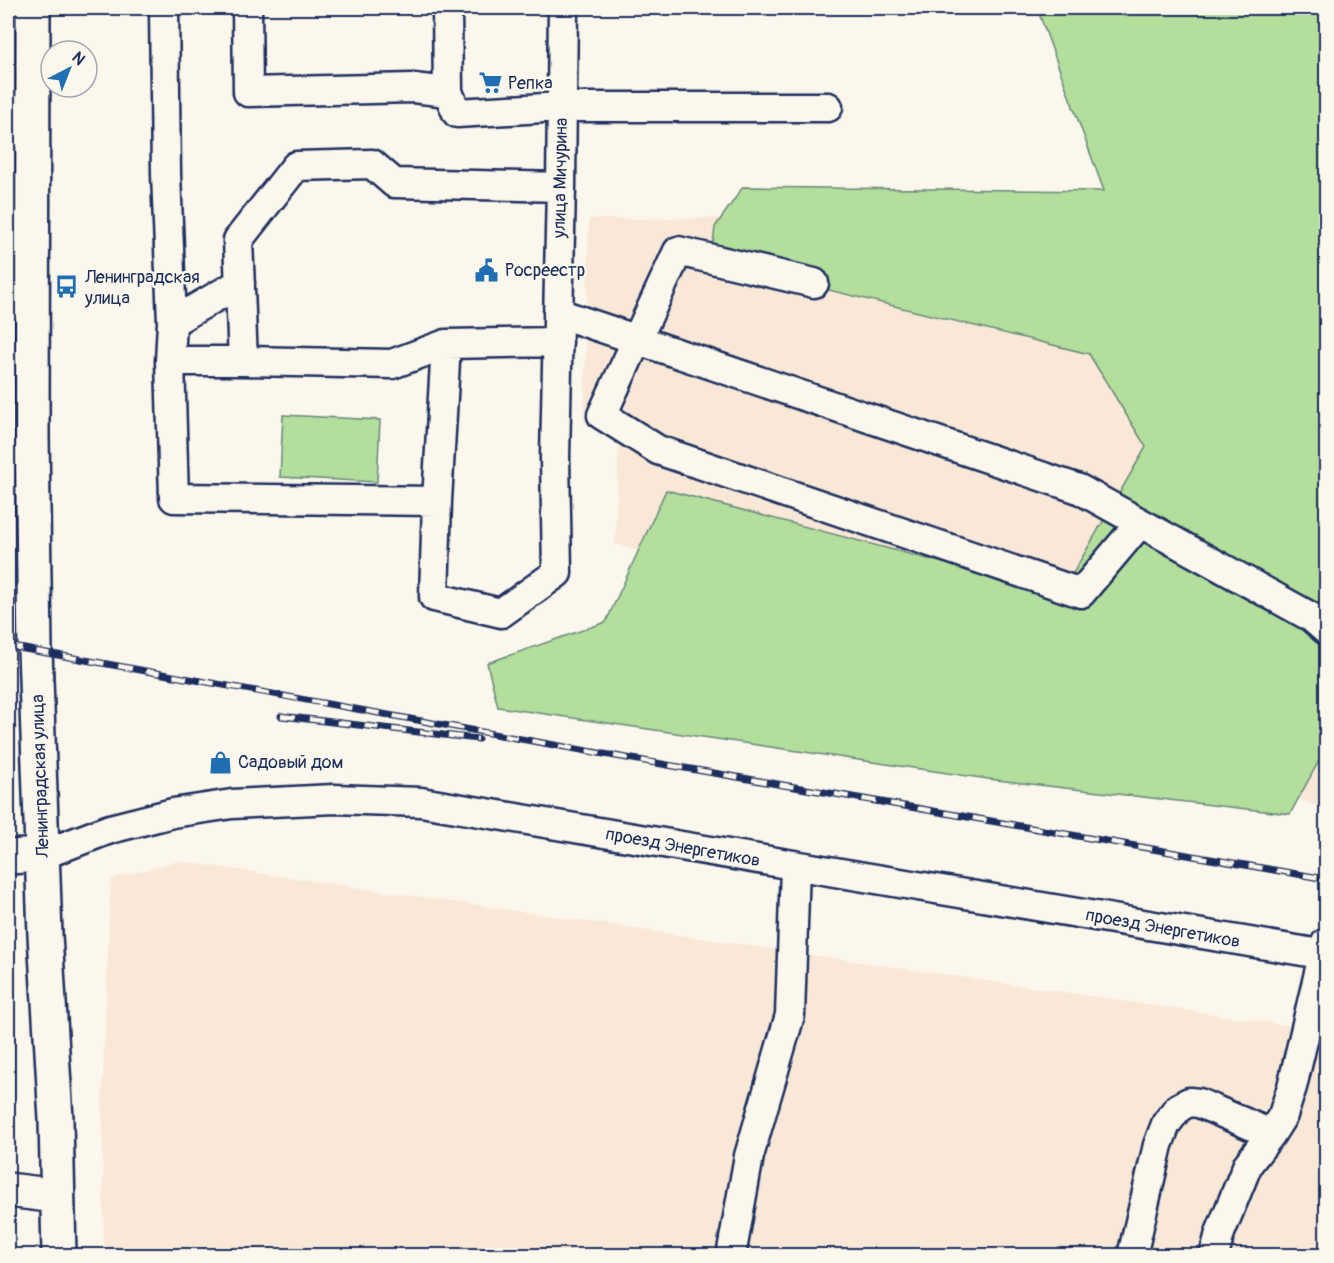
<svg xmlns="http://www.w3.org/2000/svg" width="1334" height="1263" viewBox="0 0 1334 1263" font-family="Pangolin,sans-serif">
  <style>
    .built { fill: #f9e8d7 }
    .green { fill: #b3de9b; stroke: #67867c; stroke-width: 1.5 }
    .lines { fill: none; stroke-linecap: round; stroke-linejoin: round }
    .minor-casing { stroke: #1b2f5e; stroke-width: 33 }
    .major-casing { stroke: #1b2f5e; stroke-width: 38 }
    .minor { stroke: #fbf7ec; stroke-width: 28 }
    .major { stroke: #fbf7ec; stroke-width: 33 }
    .rail-casing { stroke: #1b2f5e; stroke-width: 7 }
    .rail { stroke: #fbf7ec; stroke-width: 4.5; stroke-dasharray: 14; stroke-linecap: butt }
    .labels { text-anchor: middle; stroke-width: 5; stroke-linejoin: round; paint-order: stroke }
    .poi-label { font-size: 18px; fill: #1b2f5e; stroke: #fbf7ec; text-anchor: start }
    .street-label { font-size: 18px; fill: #1b2f5e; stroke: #fbf7ec }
  </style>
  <rect width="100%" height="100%" fill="#fbf7ec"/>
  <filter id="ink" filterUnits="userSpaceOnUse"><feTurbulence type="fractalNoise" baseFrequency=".0167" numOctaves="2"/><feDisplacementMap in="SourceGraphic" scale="12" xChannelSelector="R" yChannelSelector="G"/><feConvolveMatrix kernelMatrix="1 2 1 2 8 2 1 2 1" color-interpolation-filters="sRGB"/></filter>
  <g filter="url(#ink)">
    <path class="built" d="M851,217L1326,402V811L1050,687L615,544L619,436L584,422L589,219Z
      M178,861L1326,1031V1241L1323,1255L104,1256L102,1097L111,879Z"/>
    <path class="green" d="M1037,8H1326V748L1290,814L988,779L498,707L487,663L606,622L666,490L1061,594L1146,447L1089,354L711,261L715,227L743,187L1104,191Z
      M283,415L380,420L377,482L280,477Z
      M8,933L14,940V1149L8,1152Z"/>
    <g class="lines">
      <defs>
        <path id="minor" d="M164,8L166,174L172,322L170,361L174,498L437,501L446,344L558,342
          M247,8L248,92L413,88L448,92L447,8
          M448,92L457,113L561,107H828
          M8,133L33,131
          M814,283L678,251L602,415L658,450L1081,593L1140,523
          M8,304H32
          M558,313L1079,489L1311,617L1326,630
          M172,322L240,283
          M170,361H243L238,240L296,166L372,164L394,183L561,187
          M243,361L392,364L446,344
          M437,501L434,597L501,613L557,573L555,457L561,187L563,8
          M42,855L110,829L173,813L232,804L334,799L421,802L1326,955
          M731,1256L749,1156L790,1015L795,866
          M1132,1256L1158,1145L1166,1124L1178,1108L1189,1102L1199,1103L1271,1134L1283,1115L1292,1087L1326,943
          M1214,1256L1220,1233L1248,1164L1271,1134"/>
        <path id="major" d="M33,8L32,435L35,650L45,935L56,1119L59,1256
          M8,857L42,855
          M8,1190L57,1196"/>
      </defs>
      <use href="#minor" class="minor-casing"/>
      <use href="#major" class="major-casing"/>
      <use href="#minor" class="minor"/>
      <use href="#major" class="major"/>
      <defs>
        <path id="rail" d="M8,646L604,754L1326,879
          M281,716L478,739"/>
      </defs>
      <use href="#rail" class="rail-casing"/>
      <use href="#rail" class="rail"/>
    </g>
  </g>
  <defs>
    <symbol id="supermarket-bare" viewBox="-9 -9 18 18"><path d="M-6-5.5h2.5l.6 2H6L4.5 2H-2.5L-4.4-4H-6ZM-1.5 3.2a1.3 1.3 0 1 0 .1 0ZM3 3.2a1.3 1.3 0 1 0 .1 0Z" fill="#1f6fb2" stroke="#fbf7ec" stroke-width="2.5" paint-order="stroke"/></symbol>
    <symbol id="civic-bare" viewBox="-9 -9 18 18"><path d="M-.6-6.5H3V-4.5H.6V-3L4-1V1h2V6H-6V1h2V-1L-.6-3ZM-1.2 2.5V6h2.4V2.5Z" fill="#1f6fb2" stroke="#fbf7ec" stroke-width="2.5" paint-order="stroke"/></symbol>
    <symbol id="bus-bare" viewBox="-9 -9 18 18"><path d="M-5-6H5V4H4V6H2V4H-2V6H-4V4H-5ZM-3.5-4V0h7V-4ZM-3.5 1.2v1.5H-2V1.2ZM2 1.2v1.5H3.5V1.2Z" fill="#1f6fb2" stroke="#fbf7ec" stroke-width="2.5" paint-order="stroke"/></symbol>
    <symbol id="shop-bare" viewBox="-9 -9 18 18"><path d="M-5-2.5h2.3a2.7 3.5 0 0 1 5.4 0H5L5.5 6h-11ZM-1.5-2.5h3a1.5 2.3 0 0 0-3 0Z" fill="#1f6fb2" stroke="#fbf7ec" stroke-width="2.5" paint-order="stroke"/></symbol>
  </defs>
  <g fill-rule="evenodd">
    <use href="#supermarket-bare" x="474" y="66" width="33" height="33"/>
    <use href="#civic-bare" x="470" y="254" width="33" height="33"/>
    <use href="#bus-bare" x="50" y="270" width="33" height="33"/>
    <use href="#shop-bare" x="204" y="746" width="33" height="33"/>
  </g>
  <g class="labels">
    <g class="poi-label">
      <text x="508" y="89">Репка</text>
      <text x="505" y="276">Росреестр</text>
      <text x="85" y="283">Ленинградская<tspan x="85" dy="21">улица</tspan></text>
      <text x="238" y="768">Садовый дом</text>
    </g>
    <g class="street-label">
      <text transform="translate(560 178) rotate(-89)" y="6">улица Мичурина</text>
      <text transform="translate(40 776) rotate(-92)" y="6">Ленинградская улица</text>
      <text transform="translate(683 847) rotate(10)" y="6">проезд Энергетиков</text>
      <text transform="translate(1163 928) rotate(10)" y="6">проезд Энергетиков</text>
    </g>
  </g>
  <rect width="1334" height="1263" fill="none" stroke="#fbf7ec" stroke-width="30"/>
  <rect x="15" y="15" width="1304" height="1233" fill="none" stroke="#1b2f5e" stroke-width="2" filter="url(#ink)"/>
  <g transform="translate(69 69) rotate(42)"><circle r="28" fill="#fbf7ec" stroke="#a1a7b3" stroke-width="1.5"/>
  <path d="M0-4.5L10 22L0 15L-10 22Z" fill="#1f6fb2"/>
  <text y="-9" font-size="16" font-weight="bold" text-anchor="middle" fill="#1b2f5e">N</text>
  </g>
</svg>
